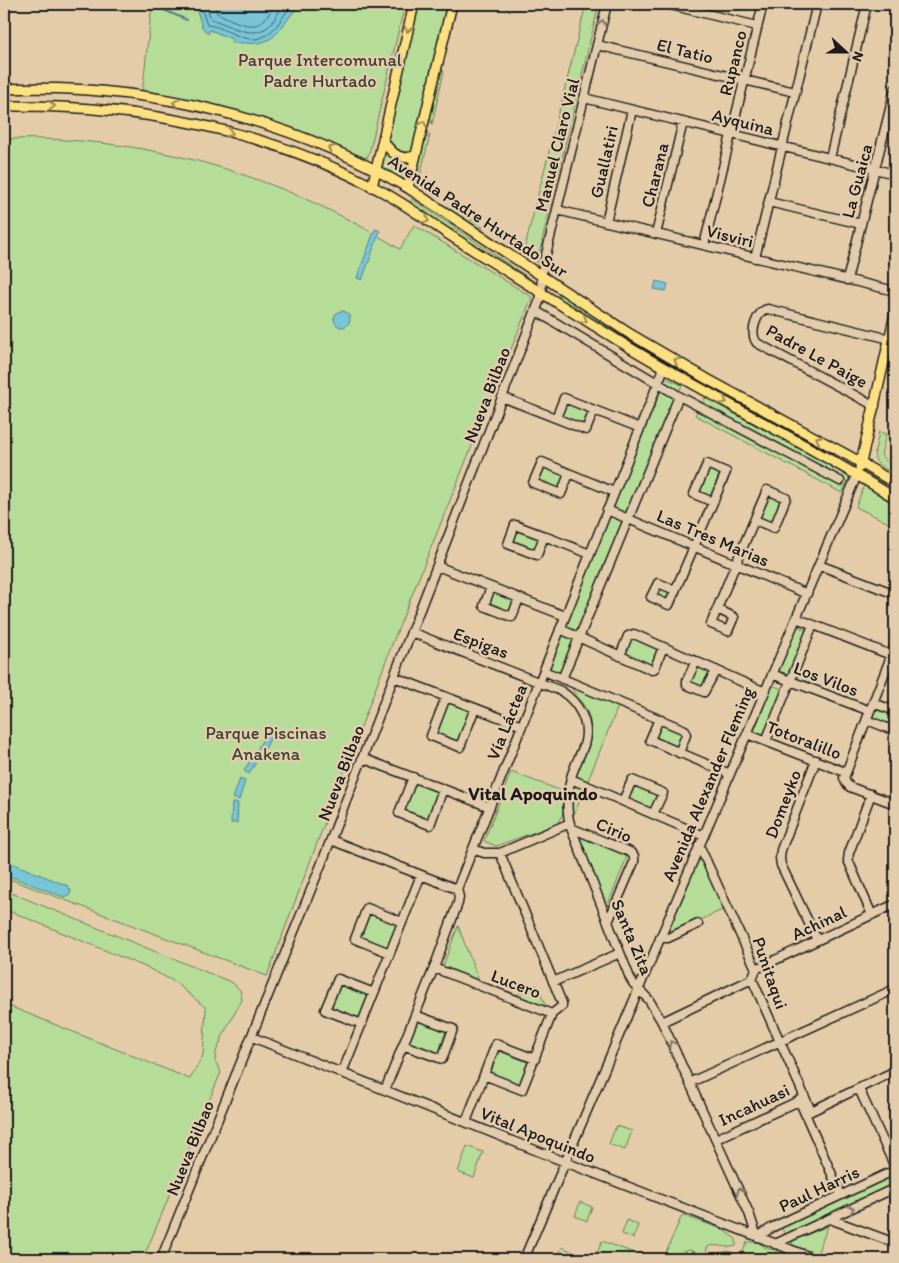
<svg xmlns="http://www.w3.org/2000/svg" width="899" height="1263" viewBox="0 0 899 1263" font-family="Itim,sans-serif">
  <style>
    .green { fill: #b5dd98; stroke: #687c5a }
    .water { fill: #78c5d7; stroke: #53818c }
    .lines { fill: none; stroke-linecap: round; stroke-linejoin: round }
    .shore { stroke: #416067; stroke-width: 1 }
    .stream { stroke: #53818c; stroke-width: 2 }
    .minor-casing { stroke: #1c1c1c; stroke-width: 11 }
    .major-casing { stroke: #1c1c1c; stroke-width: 12 }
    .minor { stroke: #e3ccac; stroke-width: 8 }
    .major { stroke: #fde080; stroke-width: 9 }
    .oneway { stroke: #807464 }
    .oneway2 { stroke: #988853 }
    .labels { text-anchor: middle; stroke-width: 5; stroke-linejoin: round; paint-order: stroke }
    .street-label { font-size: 18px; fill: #1c1c1c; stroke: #e3ccac }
    .park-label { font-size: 18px; fill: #3b4335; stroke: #e3ccac }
    .neighbourhood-label { font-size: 19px; font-weight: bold; fill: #1c1c1c; stroke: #e3ccac }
  </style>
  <rect width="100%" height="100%" fill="#e5cca8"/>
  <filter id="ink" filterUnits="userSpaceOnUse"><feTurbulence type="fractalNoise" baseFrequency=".02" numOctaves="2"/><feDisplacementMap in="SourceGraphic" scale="10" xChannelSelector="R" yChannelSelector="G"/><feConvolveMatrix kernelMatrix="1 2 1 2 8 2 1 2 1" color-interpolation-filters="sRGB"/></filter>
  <g filter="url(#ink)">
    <path class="green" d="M152,4H405L370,150L367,158L318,140L142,94Z
      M419,4H448L405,180L382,167Z
      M586,4H599L537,262L524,251Z
      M441,70L444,71L432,124L430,119Z
      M430,135L418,184L415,182L425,139Z
      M4,139C147,135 278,174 400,249L414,225L532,297L393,642L267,976L4,877Z
      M412,199L538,284L537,285L409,204Z
      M451,207L484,228H477L449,210Z
      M557,291L637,342L847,459V461L825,449L806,442L671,368L561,300Z
      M666,378L682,385L561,674L547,669Z
      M705,398L850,476L842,493L695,415Z
      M565,403L588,412L583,425L560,416Z
      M879,432L886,434L881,455L885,460L895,467V475C869,459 873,462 879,432Z
      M543,466L566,475L561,488L538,479Z
      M708,469L720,473L710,497L699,492Z
      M864,485L895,505V526L856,507Z
      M770,495L781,499L772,523L760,518Z
      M517,529L540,538L535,551L512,542Z
      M659,587L671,592L667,601L655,596Z
      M493,591L516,600L511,613L488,604Z
      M796,626L807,630L789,676L777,672Z
      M631,638L658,648L650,667L624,656Z
      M698,665L713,671L705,689L690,682Z
      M772,685L784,690L766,736L754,731Z
      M572,688L619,704L571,822C569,805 571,789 577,772C584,753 596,732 587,711C583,703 576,696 572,688Z
      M445,702L470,711L459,743L434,733Z
      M874,705L895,713V728L870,718Z
      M659,723L683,734L677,746L654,736Z
      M511,772L562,791L563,814L557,824L496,846L484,841Z
      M415,779L441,790L429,820L403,810Z
      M634,785L658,796L650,812L627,802Z
      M578,836L626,856V860L606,909Z
      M698,853L724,909L662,938Z
      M4,890L233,983L240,990L242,1000L226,1029L216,1052L215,1061L221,1072L143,1259H4V1004L190,1079L203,1055L206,1008L175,982L150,969L12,912L4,913Z
      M369,913L398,924L389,948L360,937Z
      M458,926L479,981L443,966Z
      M338,983L368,995L359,1019L328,1007Z
      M537,985L547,1010L514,996Z
      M418,1020L446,1031L438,1054L409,1043Z
      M499,1051L528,1062L519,1085L490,1074Z
      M616,1126L632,1131L625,1150L609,1144Z
      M467,1146L483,1152L474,1178L458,1172Z
      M895,1175V1185L785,1235L781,1227Z
      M580,1202L592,1207L587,1221L575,1216Z
      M682,1215L722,1229L736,1239V1246C727,1249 718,1244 709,1246L707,1248L706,1259H696L693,1251L688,1250L681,1253L677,1259H663Z
      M627,1220L638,1225L633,1238L622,1234Z
      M828,1226L817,1254L793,1245L791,1241Z
      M602,1241L642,1256L634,1259H595Z
      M747,1242H758L766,1248L784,1252L794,1259H747L743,1251Z
      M562,1247L573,1252L570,1259H557Z
      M728,1251L733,1253L737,1259H714L720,1254Z"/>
    <path class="water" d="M195,4H303C287,13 282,37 263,42C253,45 242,42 231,43L232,39L210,30L208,34L202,27Z
      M375,229L380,231L362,280L357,278Z
      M656,281L668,284L666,291L654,289Z
      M334 319a8 8 0 1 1 16 0a8 8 0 1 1-16 0Z
      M265,735L271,737L262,755L256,752Z
      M254,754L259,757L249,774L244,771Z
      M240,779L245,781L239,800L233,798Z
      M232,803H238L237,823H231Z
      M4,860L68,886L71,891L70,894L64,897L4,874Z"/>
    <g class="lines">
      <path class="shore" d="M200,4L207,25C227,26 249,50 269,33C280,25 284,12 294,4
        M206,4L211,19C231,25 253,42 271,24C276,18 279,10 285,4
        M214,4L217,13C228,18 248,30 260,23C267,19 271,10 275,4"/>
      <path class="stream" d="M164,4V10L187,20"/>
      <defs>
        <path id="minor" d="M666,4L757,26
          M597,45L795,92
          M584,98L895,174
          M830,158L867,4
          M769,202L861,224
          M557,210L895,291
          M606,222L632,110
          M656,234L683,122
          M704,245L763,4
          M755,258L817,4
          M847,280L895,89
          M536,311L679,396L840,481
          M502,397L586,430L594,410
          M875,406L757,343C749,334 756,311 768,309L890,339
          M556,418L564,398L640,428
          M569,474L561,494L533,483L542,462L614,492
          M607,510L807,594
          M515,525L544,536L537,555L508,544Z
          M544,536L590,554
          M819,565L895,594
          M437,566L565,616
          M491,587L484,606L512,617L519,598
          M675,590L658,583L651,597L669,605L726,472L707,464L694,494L713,502
          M717,609L734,617L728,631L711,624C729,579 748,535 767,490L786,498L774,528L755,520
          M796,618L891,655
          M560,629L652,670L655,668L663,647
          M411,632L561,691C578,702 591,723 584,745C580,756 574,766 571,778C567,794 566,812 571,828L630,978L633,983L649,1000L662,1022L749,1213L757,1237L773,1227L895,1170
          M895,646L844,778L846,783L850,787L895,804
          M620,656L628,636L634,634L765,692
          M696,661L687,680V685L704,692L716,670
          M544,671L685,730L686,735L679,753
          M772,674L870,711
          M394,677L522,726
          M562,679L679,396
          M446,697L431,736L460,747L475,708
          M873,703L895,711
          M659,719L650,740L730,774
          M867,720L895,731
          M747,734L845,772
          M766,741L813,625
          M362,758L490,807
          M816,760L781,850L780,858L781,865L817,940
          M413,777L399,813L430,825L443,789
          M571,779L704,836
          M871,794L849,853L848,860L872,915
          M623,801L632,780L663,793L653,814
          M571,828L630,852L634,856V862L608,922
          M331,840L457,889
          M699,845L756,969L752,979L811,1111
          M473,849L484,853H500L570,823
          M660,938H668L698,924
          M390,953L355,939L367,908L402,922
          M434,968L552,1014
          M756,969L895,904
          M553,982L620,953
          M662,1022L752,979
          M362,1024L325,1010L338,979L374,993
          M252,1037L570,1164L815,1259
          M403,1045L442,1059L453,1029L415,1015
          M342,1073L421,875
          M484,1075L496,1044L535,1059
          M691,1082L895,989
          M859,1089L895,1167
          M385,1090L434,968L458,903L459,897L457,889L664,368
          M799,1100L841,1195
          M807,1113L895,1071
          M466,1122L484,1075L522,1090L552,1014L562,1006V1003L500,853
          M716,1139L803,1099
          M830,1219L895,1243
          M775,1244L895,1188
          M161,1259L321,865L542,294L541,275L607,4
          M524,1259L857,475"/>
        <path id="major" d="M4,89C143,83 288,117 408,188L630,334L707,379L849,456L895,483
          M4,106C134,104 268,129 383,192C410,207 436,227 462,243C517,278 572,312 627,346C715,399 808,444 895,498
          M383,140C390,152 401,163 416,155
          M372,187L414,4
          M408,188L452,4
          M860,467L895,314"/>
      </defs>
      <use href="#minor" class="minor-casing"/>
      <use href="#major" class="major-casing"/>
      <use href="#minor" class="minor"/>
      <use href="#major" class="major"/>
    </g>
    <defs><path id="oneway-chevron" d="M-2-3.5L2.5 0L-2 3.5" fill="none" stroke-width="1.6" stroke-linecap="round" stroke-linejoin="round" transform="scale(1.25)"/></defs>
    <g class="oneway">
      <use href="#oneway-chevron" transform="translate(602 23) rotate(-76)"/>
      <use href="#oneway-chevron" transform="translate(672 1044) rotate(-115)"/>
      <use href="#oneway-chevron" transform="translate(740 1191) rotate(-114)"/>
      <use href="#oneway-chevron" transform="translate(851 1209) rotate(-25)"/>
    </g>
    <g class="oneway2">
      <use href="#oneway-chevron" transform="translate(408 29) rotate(103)"/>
      <use href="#oneway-chevron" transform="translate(176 103) rotate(-170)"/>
      <use href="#oneway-chevron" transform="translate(52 106) rotate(1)"/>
      <use href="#oneway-chevron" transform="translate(423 124) rotate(-76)"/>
      <use href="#oneway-chevron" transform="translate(230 133) rotate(15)"/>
      <use href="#oneway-chevron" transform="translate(331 149) rotate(-157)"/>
      <use href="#oneway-chevron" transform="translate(426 220) rotate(33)"/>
      <use href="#oneway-chevron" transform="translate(584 320) rotate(31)"/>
      <use href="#oneway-chevron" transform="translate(677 361) rotate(-150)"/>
      <use href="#oneway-chevron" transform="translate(724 401) rotate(29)"/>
      <use href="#oneway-chevron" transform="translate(819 439) rotate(-152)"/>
    </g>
  </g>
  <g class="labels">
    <g class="street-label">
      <text transform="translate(685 51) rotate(14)" y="6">El Tatio</text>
      <text transform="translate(733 63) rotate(-76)" y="6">Rupanco</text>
      <text transform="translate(743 122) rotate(14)" y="6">Ayquina</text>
      <text transform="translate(557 145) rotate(-76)" y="6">Manuel Claro Vial</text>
      <text transform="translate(604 162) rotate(-77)" y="6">Guallatiri</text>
      <text transform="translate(655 175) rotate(-76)" y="6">Charana</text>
      <text transform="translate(857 181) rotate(-75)" y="6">La Guaica</text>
      <text transform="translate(478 216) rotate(33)" y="6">Avenida Padre Hurtado Sur</text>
      <text transform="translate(730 236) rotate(14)" y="6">Visviri</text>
      <text transform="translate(817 356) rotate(29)" y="6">Padre Le Paige</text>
      <text transform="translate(487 395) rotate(-69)" y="6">Nueva Bilbao</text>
      <text transform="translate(713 538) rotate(23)" y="6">Las Tres Marias</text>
      <text transform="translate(481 643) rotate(21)" y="6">Espigas</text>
      <text transform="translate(826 679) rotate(21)" y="6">Los Vilos</text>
      <text transform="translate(507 722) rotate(-68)" y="6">Vía Láctea</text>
      <text transform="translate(804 740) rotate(21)" y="6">Totoralillo</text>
      <text transform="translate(341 773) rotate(-69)" y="6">Nueva Bilbao</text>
      <text transform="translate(708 784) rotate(-67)" y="6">Avenida Alexander Fleming</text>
      <text transform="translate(783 804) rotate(-69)" y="6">Domeyko</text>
      <text transform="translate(614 830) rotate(24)" y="6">Cirio</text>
      <text transform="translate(819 923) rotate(-25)" y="6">Achinal</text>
      <text transform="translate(632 937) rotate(67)" y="6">Santa Zita</text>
      <text transform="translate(770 973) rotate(71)" y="6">Punitaqui</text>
      <text transform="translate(516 984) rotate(21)" y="6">Lucero</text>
      <text transform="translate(754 1105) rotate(-25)" y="6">Incahuasi</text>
      <text transform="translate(538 1135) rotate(22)" y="6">Vital Apoquindo</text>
      <text transform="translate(190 1148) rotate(-68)" y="6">Nueva Bilbao</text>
      <text transform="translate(819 1189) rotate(-25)" y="6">Paul Harris</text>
    </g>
    <g class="park-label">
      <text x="320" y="66">Parque Intercomunal<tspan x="320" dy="21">Padre Hurtado</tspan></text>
      <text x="266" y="739">Parque Piscinas<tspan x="266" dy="21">Anakena</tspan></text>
    </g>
    <g class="neighbourhood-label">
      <text x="533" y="800">Vital Apoquindo</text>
    </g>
  </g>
  <rect width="899" height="1263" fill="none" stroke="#e3ccac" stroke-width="20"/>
  <rect x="10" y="10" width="879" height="1243" fill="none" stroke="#1c1c1c" stroke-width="2" filter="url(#ink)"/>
  <g transform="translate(846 52) rotate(111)" stroke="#e3ccac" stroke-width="4" paint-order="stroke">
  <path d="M0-4L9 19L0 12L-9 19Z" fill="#1c1c1c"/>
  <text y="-8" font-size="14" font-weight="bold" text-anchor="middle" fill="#1c1c1c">N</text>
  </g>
</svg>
